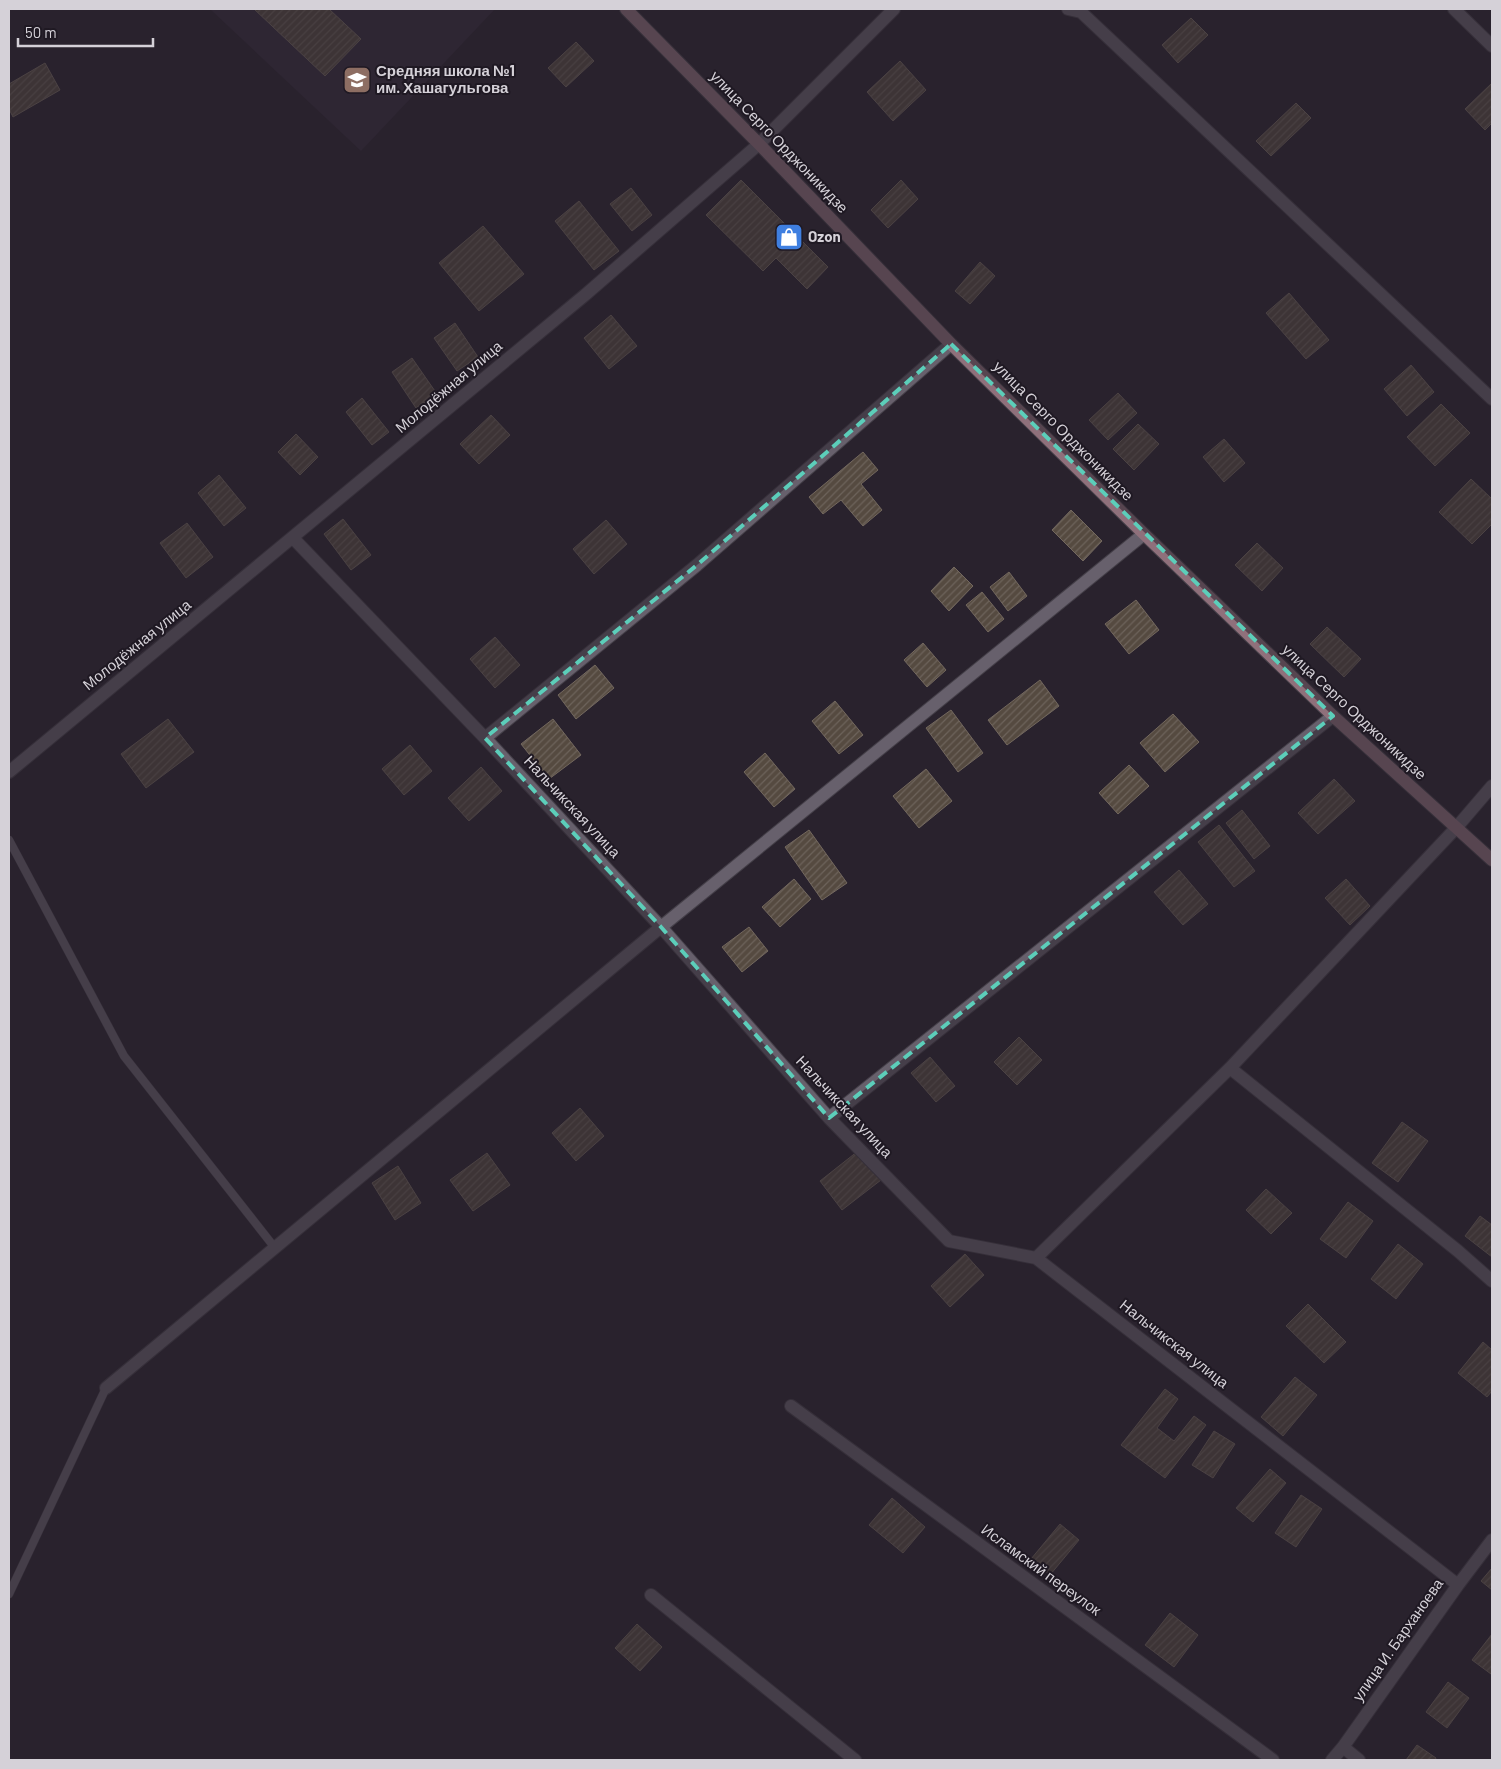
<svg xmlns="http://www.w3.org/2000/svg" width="1501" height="1769" viewBox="0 0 1501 1769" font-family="Barlow,sans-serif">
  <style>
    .built { fill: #332a3a }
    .building { fill: url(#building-hatch); stroke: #73685e }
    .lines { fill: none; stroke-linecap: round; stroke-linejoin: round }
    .lane-casing { stroke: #443f48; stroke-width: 9 }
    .street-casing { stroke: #443f48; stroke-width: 14 }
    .secondary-casing { stroke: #443f48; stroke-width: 14 }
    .lane { stroke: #67606c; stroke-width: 8 }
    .street { stroke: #67606c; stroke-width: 12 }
    .secondary { stroke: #8f707b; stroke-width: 12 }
    .marked { fill: none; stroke: #5cceba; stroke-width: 4; stroke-dasharray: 10 6; stroke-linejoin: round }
    .labels { text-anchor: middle; stroke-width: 4; stroke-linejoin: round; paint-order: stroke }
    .poi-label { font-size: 15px; font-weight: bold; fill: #d5d1d8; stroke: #1f1923; text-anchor: start }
    .street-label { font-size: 15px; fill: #d5d1d8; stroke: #1f1923 }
  </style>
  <defs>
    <pattern id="building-hatch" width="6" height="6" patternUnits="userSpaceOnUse" patternTransform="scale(1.25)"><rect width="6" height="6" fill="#554a40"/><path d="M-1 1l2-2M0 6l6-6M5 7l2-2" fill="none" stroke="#6d635b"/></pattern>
  </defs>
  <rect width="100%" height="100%" fill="#29222d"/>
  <path class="built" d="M210,9H495L361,151Z"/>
  <path class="building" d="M254,9H329L361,39L325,76Z
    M1191,18L1208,35L1178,63L1162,45Z
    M576,42L594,61L566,87L548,68Z
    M900,61L926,90L893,121L867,92Z
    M45,63L60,90L13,117L9,109V84Z
    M1492,83V123L1485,130L1465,109Z
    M1296,103L1311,118L1271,156L1256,141Z
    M741,180L828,267L807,289L776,258L763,271L706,215Z
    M901,180L918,199L888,228L871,210Z
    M631,188L652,215L632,231L610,204Z
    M579,201L619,251L594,270L555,221Z
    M483,226L524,274L479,311L439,263Z
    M980,262L995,276L970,304L955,291Z
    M1289,293L1329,340L1306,359L1266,313Z
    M611,315L637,346L609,369L584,338Z
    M455,323L478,357L457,371L434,338Z
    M412,358L437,394L416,408L392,372Z
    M1411,365L1434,392L1407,416L1384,389Z
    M1118,393L1137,413L1108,440L1089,420Z
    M362,398L389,432L372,445L346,412Z
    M1441,404L1470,433L1435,466L1407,437Z
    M491,415L510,435L479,464L460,444Z
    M1138,424L1159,444L1134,470L1113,449Z
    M296,434L318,457L300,475L278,452Z
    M1224,439L1245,463L1224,482L1203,457Z
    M863,452L878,470L861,484L882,510L863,526L841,500L823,514L809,497Z
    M219,475L246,508L224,526L198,493Z
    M1471,479L1492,499V524L1472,544L1439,512Z
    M1071,510L1102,541L1083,561L1052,530Z
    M343,519L371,555L351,570L324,534Z
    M606,520L627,544L594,574L573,549Z
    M187,523L213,557L186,578L160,543Z
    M1257,543L1283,568L1262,591L1235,565Z
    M954,567L973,586L949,611L931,591Z
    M1009,572L1027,596L1008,611L990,587Z
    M982,592L1004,619L988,632L966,605Z
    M1136,600L1159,630L1129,654L1105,624Z
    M1327,627L1361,659L1344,677L1310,644Z
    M495,637L520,665L495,688L470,659Z
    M923,643L946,670L927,687L904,660Z
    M595,665L614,688L576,719L558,695Z
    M1040,680L1059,706L1007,745L988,720Z
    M835,701L863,735L839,754L812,721Z
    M951,710L983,753L958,772L926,728Z
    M1173,714L1199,742L1165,772L1140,743Z
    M168,719L194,752L146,788L121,754Z
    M553,719L581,755L549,779L521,744Z
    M410,745L432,771L404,795L382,769Z
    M765,753L795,789L774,807L744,772Z
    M1129,765L1149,786L1118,814L1099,793Z
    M481,767L502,791L469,821L448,798Z
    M926,769L952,801L919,828L893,796Z
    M1334,779L1355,801L1318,834L1298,813Z
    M1242,810L1270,846L1254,859L1226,823Z
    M1219,825L1255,871L1234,887L1198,842Z
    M809,830L847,883L822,900L785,847Z
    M1179,870L1208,904L1183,925L1154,892Z
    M794,879L811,899L780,927L762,907Z
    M1346,879L1370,906L1350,925L1325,898Z
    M749,927L768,951L742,972L722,947Z
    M1019,1037L1042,1060L1017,1085L994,1062Z
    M930,1057L955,1086L936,1102L911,1073Z
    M580,1108L604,1136L576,1161L552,1133Z
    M1402,1122L1428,1141L1398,1182L1372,1163Z
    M858,1151L881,1180L842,1210L820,1181Z
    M487,1153L510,1185L473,1211L450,1180Z
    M398,1166L421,1203L395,1220L372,1183Z
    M1266,1189L1292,1213L1271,1234L1246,1210Z
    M1348,1202L1373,1221L1346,1258L1320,1239Z
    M1480,1216L1492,1225V1257L1465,1236Z
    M1398,1244L1423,1264L1396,1299L1371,1279Z
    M965,1254L984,1275L950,1307L931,1286Z
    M1308,1304L1346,1342L1324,1363L1286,1326Z
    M1483,1342L1492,1350V1391L1487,1397L1458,1373Z
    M1295,1377L1317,1395L1283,1436L1261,1417Z
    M1165,1389L1178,1399L1157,1428L1174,1441L1194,1416L1206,1425L1165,1478L1121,1445Z
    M1214,1431L1235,1444L1213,1478L1192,1465Z
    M1270,1469L1286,1483L1253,1522L1236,1508Z
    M1301,1495L1322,1509L1296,1547L1275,1533Z
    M892,1498L925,1527L903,1553L869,1525Z
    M1060,1524L1079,1540L1050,1575L1031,1559Z
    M1492,1568V1590L1481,1581Z
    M1170,1613L1198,1635L1174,1667L1145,1645Z
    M637,1624L662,1647L640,1671L615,1648Z
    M1492,1634V1673L1491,1674L1472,1660Z
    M1448,1682L1469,1698L1447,1728L1426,1712Z
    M1417,1745L1436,1758L1435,1760H1406Z"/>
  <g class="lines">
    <defs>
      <path id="lane" d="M9,840L124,1056L275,1248
        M9,1594L106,1388"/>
      <path id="street" d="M1068,9L1081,12L1492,399
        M1454,9L1492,46
        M293,538L485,738L661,927L829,1118L949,1241L1036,1258L1458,1585
        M485,738L697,565L951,344
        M9,772L585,295L759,144L894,9
        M1230,1068L1458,1251L1492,1281
        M829,1118L1333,716
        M1036,1258L1230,1068L1456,828L1492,786
        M106,1388L661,927L1144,534
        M791,1406L1273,1760
        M651,1595L855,1760
        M1343,1747L1359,1760
        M1332,1760L1343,1747L1458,1585L1492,1540"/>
      <path id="secondary" d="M626,9L759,144L951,344L1144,534L1333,716L1492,860"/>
    </defs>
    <use href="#lane" class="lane-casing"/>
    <use href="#street" class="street-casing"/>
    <use href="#secondary" class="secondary-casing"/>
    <use href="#lane" class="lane"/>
    <use href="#street" class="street"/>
    <use href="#secondary" class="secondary"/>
  </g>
  <path d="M0 0H1501V1769H0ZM951,344L1333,716L829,1118L661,927L485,738L697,565Z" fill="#29222d" fill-opacity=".55" fill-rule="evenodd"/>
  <path class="marked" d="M951,344L1333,716L829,1118L661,927L485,738L697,565Z"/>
  <defs>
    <symbol id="school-square" viewBox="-11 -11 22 22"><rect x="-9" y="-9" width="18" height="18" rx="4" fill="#8d6e63" stroke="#1f1923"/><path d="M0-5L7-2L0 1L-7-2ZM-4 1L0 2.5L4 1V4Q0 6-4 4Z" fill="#fff"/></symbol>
    <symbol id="shop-square" viewBox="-11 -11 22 22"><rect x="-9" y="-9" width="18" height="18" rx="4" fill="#3f7fe0" stroke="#1f1923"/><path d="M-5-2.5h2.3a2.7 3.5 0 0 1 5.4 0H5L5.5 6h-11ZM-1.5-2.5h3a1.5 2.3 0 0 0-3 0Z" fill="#fff"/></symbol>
  </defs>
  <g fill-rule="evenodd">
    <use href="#school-square" x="341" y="64" width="32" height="32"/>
    <use href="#shop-square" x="773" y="221" width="32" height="32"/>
  </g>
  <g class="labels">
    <g class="poi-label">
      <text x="376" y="76">Средняя школа №1<tspan x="376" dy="17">им. Хашагульгова</tspan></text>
      <text x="808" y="242">Ozon</text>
    </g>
    <g class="street-label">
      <text transform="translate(779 142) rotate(46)" y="5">улица Серго Орджоникидзе</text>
      <text transform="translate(449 387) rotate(-40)" y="5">Молодёжная улица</text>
      <text transform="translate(1063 431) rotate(45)" y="5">улица Серго Орджоникидзе</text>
      <text transform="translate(137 645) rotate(-39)" y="5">Молодёжная улица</text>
      <text transform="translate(1354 712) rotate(43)" y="5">улица Серго Орджоникидзе</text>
      <text transform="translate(572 807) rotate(47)" y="5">Нальчикская улица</text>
      <text transform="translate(844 1107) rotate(47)" y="5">Нальчикская улица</text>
      <text transform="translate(1174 1344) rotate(38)" y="5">Нальчикская улица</text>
      <text transform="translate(1041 1570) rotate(36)" y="5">Исламский переулок</text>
      <text transform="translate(1398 1640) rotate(-55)" y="5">улица И. Барханоева</text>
    </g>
  </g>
  <rect width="1501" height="1769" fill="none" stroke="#d5d1d8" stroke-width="20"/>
  <path d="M18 38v8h135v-8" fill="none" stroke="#d5d1d8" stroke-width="2.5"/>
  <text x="25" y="38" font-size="15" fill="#d5d1d8" stroke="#1f1923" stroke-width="4" paint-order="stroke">50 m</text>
</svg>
